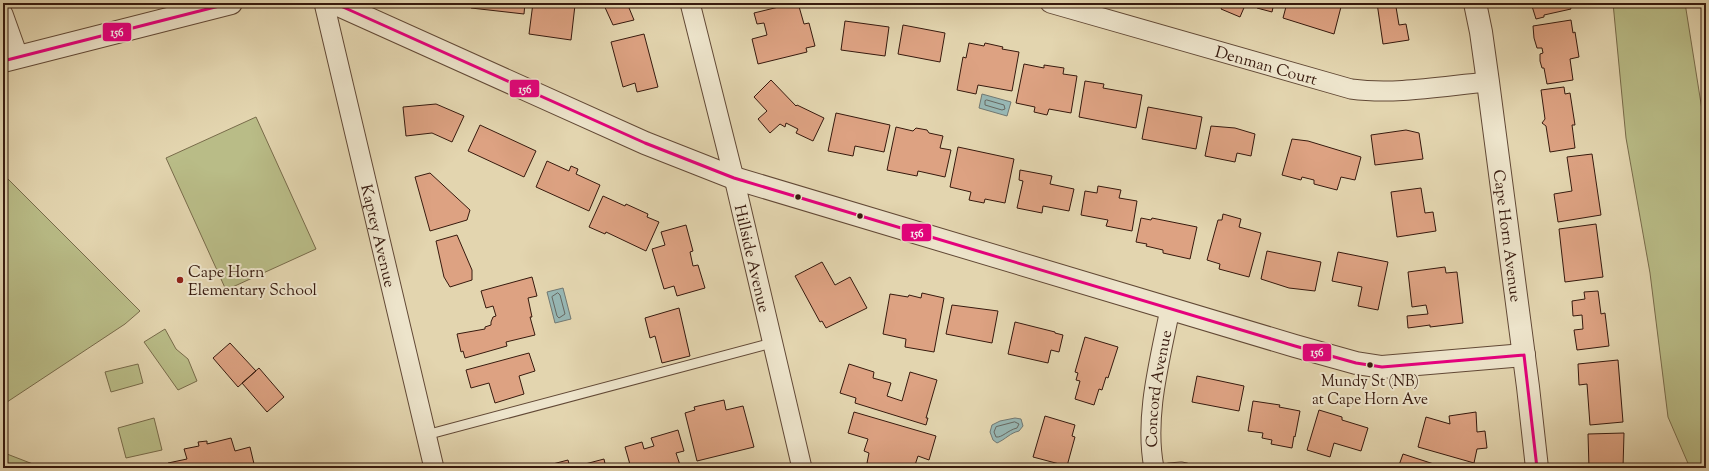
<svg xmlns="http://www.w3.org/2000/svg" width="1709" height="471" viewBox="0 0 1709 471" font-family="'Sorts Mill Goudy',serif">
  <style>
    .green { fill: #b9bc87; stroke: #786b4a }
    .water { fill: #97b7b4; stroke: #717872 }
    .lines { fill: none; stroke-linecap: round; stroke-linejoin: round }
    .shore { stroke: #676861; stroke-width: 1 }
    .building { fill: #dda282; stroke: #371a0e }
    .service-casing { stroke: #624936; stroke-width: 11 }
    .minor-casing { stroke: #624936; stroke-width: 21 }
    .tertiary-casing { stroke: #624936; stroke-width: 24 }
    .service { stroke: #ede4cb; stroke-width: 9 }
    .minor { stroke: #ede4cb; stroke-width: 19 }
    .tertiary { stroke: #ede4cb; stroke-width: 22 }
    .bus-1-casing { stroke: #ede4cb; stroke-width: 6 }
    .bus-1 { stroke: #e5007d; stroke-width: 3 }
    .bus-dot { fill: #371a0e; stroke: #ede4cb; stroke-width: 1.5 }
    .poi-dot { fill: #8f2418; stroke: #ede4cb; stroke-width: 1.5 }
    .labels { text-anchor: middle; stroke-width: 4; stroke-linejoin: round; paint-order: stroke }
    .bus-label { font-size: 15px; fill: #371a0e; stroke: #ede4cb }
    .street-label { font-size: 16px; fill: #371a0e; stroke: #ede4cb }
    .poi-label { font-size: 16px; fill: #371a0e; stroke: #ede4cb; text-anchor: start }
    .line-badge { stroke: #ede4cb; stroke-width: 1.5 }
    .badge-label { font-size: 11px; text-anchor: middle; font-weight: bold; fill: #fff }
  </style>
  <rect width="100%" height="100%" fill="#e3d5af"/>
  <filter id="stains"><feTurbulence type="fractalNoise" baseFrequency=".005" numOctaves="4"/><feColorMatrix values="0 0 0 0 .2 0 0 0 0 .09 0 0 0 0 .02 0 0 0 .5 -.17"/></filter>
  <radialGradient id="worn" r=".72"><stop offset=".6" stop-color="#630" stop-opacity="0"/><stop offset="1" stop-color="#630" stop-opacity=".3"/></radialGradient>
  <path class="green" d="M1613,3H1685L1706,135V468H1690L1668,417L1650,273L1626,138Z
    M256,117L316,249L226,290L166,158Z
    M3,174L140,311L125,324L4,404Z
    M165,329L176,349L188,359L197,381L178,390L144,342Z
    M138,364L143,383L111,392L105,372Z
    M154,418L162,450L126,458L118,428Z
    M7,454L38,466V468H3V463Z"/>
  <path class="water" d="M982,94L1011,102L1007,116L979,108Z
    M563,288L571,319L555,323L547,292Z
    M1015,418L1021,419L1023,426L1019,431C1010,433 1006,439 997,443L993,440L990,432L992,425L1000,421Z"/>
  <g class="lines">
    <path class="shore" d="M987,100L1004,105L1005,109L1002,110L985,105V101Z
      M558,293L560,295L565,314L559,318L557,316L552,297Z
      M1015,422L1019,424L1017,428C1008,430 1002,438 996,437L994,432L996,427Z"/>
  </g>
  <path class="building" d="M472,3H525L524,14L471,8Z
    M533,3H561L575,5L571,40L529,34Z
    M603,3H627L634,20L613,25Z
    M795,3H798L804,24L809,23L815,46L806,48L807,52L758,64L752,39L767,35L764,23L757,24L754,13Z
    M1224,3H1246L1240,17L1221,9Z
    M1258,3H1274L1272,12L1257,8Z
    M1287,3H1342L1334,34L1283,18Z
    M1377,3H1417L1396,7L1399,25L1406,24L1409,40L1383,44Z
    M1531,3H1569L1571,9L1544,15V17L1536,19Z
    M1571,20L1573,33L1575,32L1579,57L1570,59L1573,80L1547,84L1544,68H1542L1540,61V54L1543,53L1542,48H1537L1534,38L1533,26Z
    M845,21L889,27L885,56L841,50Z
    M903,25L945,33L940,62L898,54Z
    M644,34L658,87L637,92L635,83L623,87L611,42Z
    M969,43L984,46L985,43L1003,47L1002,49L1019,52L1012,91L978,85L976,94L957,90L963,57L966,58Z
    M1024,64L1044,68V65L1064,68L1063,74L1077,76L1071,113L1049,109L1047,115L1034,112L1035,107L1016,103Z
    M771,80L796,106L797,105L824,118L813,141L796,133L798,129L786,123L785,127L780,124L770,133L758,119L767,111L754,97Z
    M1085,81L1104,84L1103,88L1142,95L1136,128L1079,117Z
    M1564,87L1565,94L1570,93L1575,125H1572L1575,148L1550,152L1546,126L1542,123L1545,119L1541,90Z
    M436,104L464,116L452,142L432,133L406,136L403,107Z
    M1148,107L1202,117L1196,149L1142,139Z
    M836,113L890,125L884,152L855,146L853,156L828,151Z
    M480,125L536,151L524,177L468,151Z
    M1211,126L1235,128L1255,134L1251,156L1237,153L1235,162L1205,156Z
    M896,127L913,131L916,128L927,130L929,133L943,136L940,148L951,150L945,177L918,171L917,176L887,170Z
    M1406,130L1419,133L1423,159L1375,165L1371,135Z
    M1292,139L1308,141L1361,157L1355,180L1341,177L1337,190L1314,184V180L1302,177L1301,180L1282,175Z
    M958,147L1014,159L1005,203L985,199L984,203L969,200L971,192L950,187Z
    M1592,154L1601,215L1558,222L1554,194L1572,191L1567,157Z
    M547,161L569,171L571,166L578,169L576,174L600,185L589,211L536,187Z
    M1020,170L1052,176L1050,184L1074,189L1069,211L1043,206L1042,213L1017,208L1023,181L1019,180Z
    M430,173L470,210L467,220L430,231L415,177Z
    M1098,186L1121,190L1119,198L1137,201L1132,231L1106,226L1108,220L1081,215L1085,191L1097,193Z
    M1421,188L1425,213L1433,212L1436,231L1397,237L1391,192Z
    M603,196L625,206L626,204L648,214L647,217L659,222L646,251L606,232L605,234L589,227Z
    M1223,214L1241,219L1239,227L1261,233L1249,277L1219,269L1220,264L1207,260L1218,220H1222Z
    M1141,218L1151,220L1152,218L1197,227L1190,259L1163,253V250L1146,246L1147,244L1136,242Z
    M1596,224L1603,277L1565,282L1559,229Z
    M686,225L693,251L690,252L693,266L698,265L705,288L677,296L674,286L664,289L652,249L665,245L661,232Z
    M457,235L472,270V280L450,287L444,277L436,241Z
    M1267,251L1321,262L1315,291L1289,288L1261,279Z
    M1338,252L1388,262L1378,310L1358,306L1362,287L1332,281Z
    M822,262L835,285L850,277L867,308L826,328L822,321L820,322L795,276Z
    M1445,267L1446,273L1457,272L1463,323L1430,327V325L1408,328L1407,316L1428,314L1426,305L1412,307L1408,272Z
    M532,277L537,296L528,298L532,317H530L535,335L506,342L507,346L465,358L463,351L461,352L457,334L485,329V327L491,325V322L493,317L496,316L493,306L486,308L481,291Z
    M1598,291L1601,314L1605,313L1609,346L1577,350L1574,330L1583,329L1582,315L1573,316L1572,301L1585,299L1584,292Z
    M922,293L944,298L934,352L905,347L906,339L883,334L890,294L908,297L909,295L921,298Z
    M952,305L998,311L992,343L946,334Z
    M679,308L690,356L662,363L655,336L650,338L645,318Z
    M1015,322L1055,332V333L1063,335L1059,352L1051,350L1048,363L1008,354Z
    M1085,337L1118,347L1108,378L1106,377L1102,390L1099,389L1094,405L1075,399L1080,381L1076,380L1078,373L1075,372Z
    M230,343L256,371L238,387L213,358Z
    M529,353L535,371L519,376L524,394L495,403L489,383L471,388L466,370Z
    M1618,360L1623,422L1590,425L1587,384L1579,385L1578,364Z
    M849,364L874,372L873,378L891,383L887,396L902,401L910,372L937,380L926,418H928L926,425L855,403L856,398L840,393Z
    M259,368L284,397L267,412L242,383Z
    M1197,376L1244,386L1239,411L1192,402Z
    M724,400L726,410L743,406L754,447L697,461L685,413L695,410L694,407Z
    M1253,401L1280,405L1279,407L1300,411L1295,437L1294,436L1292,448L1271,444L1272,440L1262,438L1263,433L1248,431Z
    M1319,410L1342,417V420L1368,428L1361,451L1334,443L1330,457L1307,450Z
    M854,412L936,436L929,460L918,456L914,468H884L867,463L869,453L864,451L868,439L848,433Z
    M1476,412L1477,432L1485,431L1487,448L1477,449L1474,463L1418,447L1426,417L1450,424L1449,416Z
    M1045,416L1075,425L1072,436L1075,437L1067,466L1033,457Z
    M678,430L684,451L676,453L681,468H631L625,447L642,442L644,449L654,446L651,438Z
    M1624,433L1623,468H1589L1588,434Z
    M231,438L235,451L250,447L255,468H169L168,463L187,459L184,449L199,446L198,442L207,441V444Z
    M1403,454L1443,467L1442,468H1398Z
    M604,459L606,468H545V466L568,460L570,468Z"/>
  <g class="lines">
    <defs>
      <path id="service" d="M426,435L772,343
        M1169,468L1181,467L1186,468"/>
      <g id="minor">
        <path id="s1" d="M324,3L434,468"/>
        <path id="s2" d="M690,3L734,178L802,468"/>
        <path id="s3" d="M1050,3L1351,89C1396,95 1443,86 1488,82"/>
        <path d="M3,14L18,56"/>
        <path id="s4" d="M1154,468C1144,417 1160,360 1170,309"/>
      </g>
      <g id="tertiary">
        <path d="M334,3L645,143L734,178L1295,346L1356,363L1382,367L1524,355"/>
        <path id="s5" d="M1475,3L1481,32L1488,82L1528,387L1537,468"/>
        <path d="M3,61L231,3"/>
      </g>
    </defs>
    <use href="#service" class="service-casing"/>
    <use href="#minor" class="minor-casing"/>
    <use href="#tertiary" class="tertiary-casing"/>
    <use href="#service" class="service"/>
    <use href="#minor" class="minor"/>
    <use href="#tertiary" class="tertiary"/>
    <defs>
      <path id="bus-1" d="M334,3L645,143L734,178L1295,346L1356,363L1382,367L1524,355
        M3,61L231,3
        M1524,355L1537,468"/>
    </defs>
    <use href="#bus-1" class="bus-1-casing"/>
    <use href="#bus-1" class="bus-1"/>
  </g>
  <g class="bus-dot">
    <circle cx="798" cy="197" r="3.5"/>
    <circle cx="860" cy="216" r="3.5"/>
    <circle cx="1370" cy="365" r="3.5"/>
  </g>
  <circle class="poi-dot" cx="180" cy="280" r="4"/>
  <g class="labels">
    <g class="bus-label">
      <text x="1370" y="386">Mundy St (NB)<tspan x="1370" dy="18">at Cape Horn Ave</tspan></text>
    </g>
    <g class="street-label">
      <text dy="6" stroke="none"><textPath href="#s3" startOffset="225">Denman Court</textPath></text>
      <text dy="6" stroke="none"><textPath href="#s5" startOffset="235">Cape Horn Avenue</textPath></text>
      <text dy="6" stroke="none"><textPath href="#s1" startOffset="239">Kaptey Avenue</textPath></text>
      <text dy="6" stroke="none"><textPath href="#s2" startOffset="263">Hillside Avenue</textPath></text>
      <text dy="6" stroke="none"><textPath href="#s4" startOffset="80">Concord Avenue</textPath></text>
    </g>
    <g class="poi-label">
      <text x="188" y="277">Cape Horn<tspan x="188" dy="18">Elementary School</tspan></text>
    </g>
  </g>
  <g class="line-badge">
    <rect x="102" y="22" width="30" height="20" rx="4" fill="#e5007d"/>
    <rect x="509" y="79" width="31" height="19" rx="4" fill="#e5007d"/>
    <rect x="901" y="223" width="31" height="19" rx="4" fill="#e5007d"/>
    <rect x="1302" y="343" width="30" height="19" rx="4" fill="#e5007d"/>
  </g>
  <g class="badge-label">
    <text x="117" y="36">156</text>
    <text x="525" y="93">156</text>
    <text x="917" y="237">156</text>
    <text x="1317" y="356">156</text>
  </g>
  <rect width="1709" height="471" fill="none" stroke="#e3d5af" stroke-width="16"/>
  <rect x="4" y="4" width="1701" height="463" fill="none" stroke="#371a0e" stroke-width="2"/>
  <rect x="8" y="8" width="1693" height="455" fill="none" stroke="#371a0e"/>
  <rect width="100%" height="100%" filter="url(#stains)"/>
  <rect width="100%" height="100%" fill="url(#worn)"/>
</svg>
